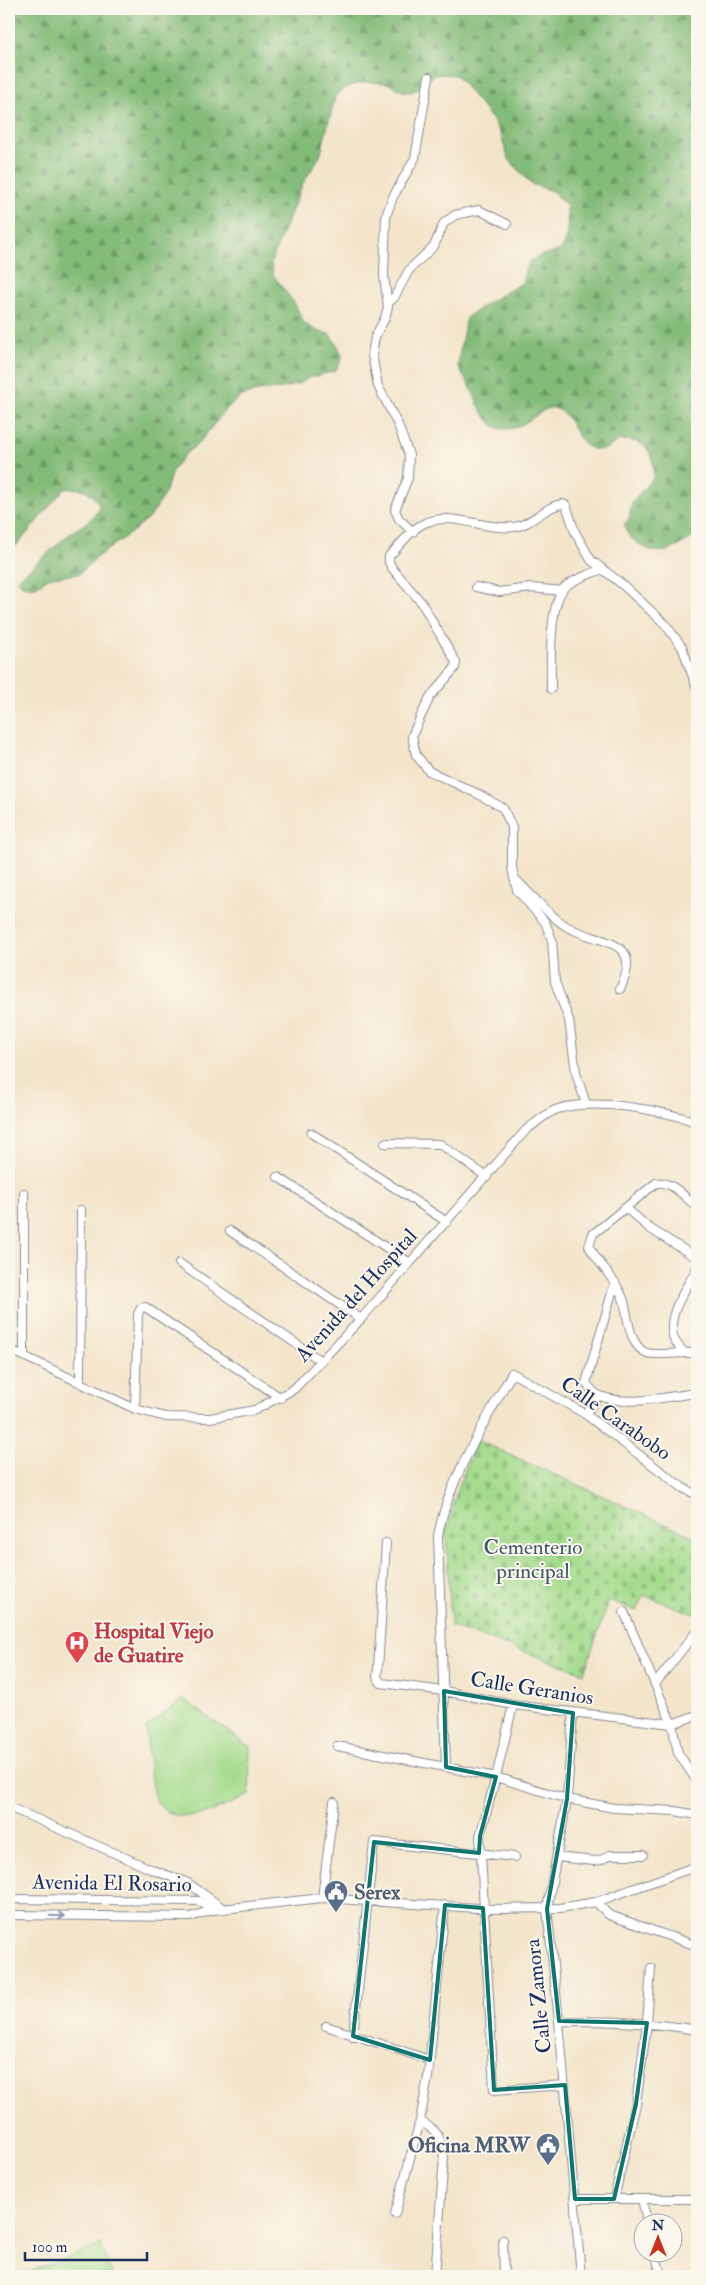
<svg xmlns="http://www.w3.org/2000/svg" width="706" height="2285" viewBox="0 0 706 2285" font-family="'IM FELL Double Pica',serif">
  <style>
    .forest { fill: url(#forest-firs); stroke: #4f766b }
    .cemetery { fill: url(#cemetery-stones); stroke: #608676 }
    .garden { fill: #a4dc8d; stroke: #608676 }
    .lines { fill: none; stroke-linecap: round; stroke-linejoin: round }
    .street-casing { stroke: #878a94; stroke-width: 10 }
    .street { stroke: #fff; stroke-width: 8 }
    .oneway { stroke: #8d97ae }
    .marked { fill: none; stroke: #0f766e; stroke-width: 4; stroke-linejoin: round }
    .labels { text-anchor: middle; stroke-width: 4; stroke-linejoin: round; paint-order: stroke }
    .street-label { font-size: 21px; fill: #1b2f5e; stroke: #fbf7ec }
    .park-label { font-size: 21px; fill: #3d5a6a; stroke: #fbf7ec }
    .health-label { font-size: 21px; font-weight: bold; fill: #be3a42; stroke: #fbf7ec; text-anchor: start }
    .service-label { font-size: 21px; font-weight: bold; fill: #4e5e75; stroke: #fbf7ec; text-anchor: start }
  </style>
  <defs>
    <pattern id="forest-firs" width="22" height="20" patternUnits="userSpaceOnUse" patternTransform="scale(1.25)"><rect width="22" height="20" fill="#83bc78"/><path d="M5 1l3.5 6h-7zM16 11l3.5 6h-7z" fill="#6a9966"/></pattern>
    <pattern id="cemetery-stones" width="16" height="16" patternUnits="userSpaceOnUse" patternTransform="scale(1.25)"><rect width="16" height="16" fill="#a4dc8d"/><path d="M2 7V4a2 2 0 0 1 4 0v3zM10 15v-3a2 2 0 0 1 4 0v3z" fill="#8dbd7c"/></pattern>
  </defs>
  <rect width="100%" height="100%" fill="#fbf7ec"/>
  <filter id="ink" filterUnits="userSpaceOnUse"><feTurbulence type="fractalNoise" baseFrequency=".02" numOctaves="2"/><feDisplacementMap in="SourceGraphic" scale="10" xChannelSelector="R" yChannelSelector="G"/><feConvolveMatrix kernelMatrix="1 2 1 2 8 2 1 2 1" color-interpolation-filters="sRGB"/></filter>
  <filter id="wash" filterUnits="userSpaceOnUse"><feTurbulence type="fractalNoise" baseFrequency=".0096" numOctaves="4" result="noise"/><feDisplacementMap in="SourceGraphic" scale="20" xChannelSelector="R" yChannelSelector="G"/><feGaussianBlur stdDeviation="1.12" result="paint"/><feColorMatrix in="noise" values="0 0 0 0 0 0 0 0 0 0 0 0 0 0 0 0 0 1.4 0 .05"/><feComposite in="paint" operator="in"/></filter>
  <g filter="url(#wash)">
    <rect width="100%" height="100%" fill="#f3e5ca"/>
    <path class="forest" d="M9,9H697V535C674,548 662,561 636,542C629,537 625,532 625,523L629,519L632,502L654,477C653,451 648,440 620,440C615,443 611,446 607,448C575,459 576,412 554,408C542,405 527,430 503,429C486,428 476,399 470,386C466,380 460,372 458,366C458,363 465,321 466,318L484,305L522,283C524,277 524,270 528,265C539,249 557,258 564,245C569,235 567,217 567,206L552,191L531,184L508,158L501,135L492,119L456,75C449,75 439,73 433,76C425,80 420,90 410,92C399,93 395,84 385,83C367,81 347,82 335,97L320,156L302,185L271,262L273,275L295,304L304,323L317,331L329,334L337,344L342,356L341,361L335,371L308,378L301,383L279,389L256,391L240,397L226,409L199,443L185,454L172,471L165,493L151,516L132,532L97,557L79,574L50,577L34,587L22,585L17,580L72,532L90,520L99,510V504C89,488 81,488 64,489L17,545L9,549Z"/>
    <path class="cemetery" d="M477,1440L697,1538V1615L643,1595L636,1611L609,1600L584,1673L451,1626L446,1532L457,1491Z"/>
    <path class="garden" d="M183,1699L250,1747L249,1795C224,1807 175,1834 156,1800C149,1787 148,1745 146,1728Z
      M101,2245L113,2276H25L24,2274Z"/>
  </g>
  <g filter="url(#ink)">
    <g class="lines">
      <defs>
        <path id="street" d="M388,303L394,298L409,270L434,246L444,223L455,215L479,210L507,224
          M413,532L399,519L395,510L408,478L409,455L398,425L378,386L372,355L375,337L385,318L388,307L384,276L386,216L393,197L415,158L429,77
          M476,587L499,592L531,588L562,591
          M551,689C551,666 548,601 566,586C576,578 591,574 602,569
          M514,878C530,893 548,915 566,926C596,945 646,936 620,989
          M586,1104L576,1073L569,1020L555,982L552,940L545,922L517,890L512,868V827L503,808L478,794L429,771L416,755L412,736L420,718L430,697L455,668L456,662L421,602L392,568L389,562V556C399,547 408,533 419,526C448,508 483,531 514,527C532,525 545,506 562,504L566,505L575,532L591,560L623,585L665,624L682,647L697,688
          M311,1133L447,1222
          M385,1143L440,1144L487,1177
          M278,1177L410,1263
          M24,1193V1356
          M697,1207C685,1198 672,1180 656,1183L593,1234L589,1246C599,1265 617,1280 624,1301C628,1316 629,1347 647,1353C656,1356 685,1352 697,1353
          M626,1208L649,1228L697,1258
          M230,1231L361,1319
          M179,1263L321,1361
          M615,1282L586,1383C590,1388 594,1394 600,1396C630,1407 667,1396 697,1393
          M9,1349L135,1409L166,1417L210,1418L255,1410L294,1389L361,1319L526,1130C535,1124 547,1112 558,1109C595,1098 661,1110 697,1122
          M684,1352C680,1348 674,1342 673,1336C667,1313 687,1288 697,1268
          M80,1383L81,1210
          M135,1409L138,1314L141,1308L145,1307L281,1398
          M585,1414L598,1396
          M386,1543L378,1668L377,1677L381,1683L444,1691L513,1705L672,1724L697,1715
          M624,1612L672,1724L678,1753L697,1781
          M655,1684L697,1631
          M513,1705L496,1777L480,1836L494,2090L565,2085
          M573,1713L567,1799L547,1909L559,2021L581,2276
          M337,1746L496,1777L567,1799L614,1808L675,1811L697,1815
          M446,1767L438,1536C447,1483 486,1420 512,1373L585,1414L683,1488L697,1495
          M9,1807L153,1870L188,1883L224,1909
          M557,1857L594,1861L601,1860L610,1855H643
          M322,1898L334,1802
          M9,1899L199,1901L213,1910
          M596,1902L609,1915L697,1946
          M9,1915L190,1917L213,1910L322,1898L492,1909L560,1908L596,1902L697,1866
          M559,2021C606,2021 651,2022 697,2030
          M326,2026L430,2060
          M353,2036L374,1842L515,1857
          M420,2121C439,2132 440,2135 444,2157L435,2276
          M575,2199H697
          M614,2199L636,2104L647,2023L651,1968
          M642,2199L647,2222
          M395,2214L420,2121L428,2077L445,1905
          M503,2240L504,2276
          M655,2252L661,2276"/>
      </defs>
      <use href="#street" class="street-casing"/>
      <use href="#street" class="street"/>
    </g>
    <defs><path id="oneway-shaft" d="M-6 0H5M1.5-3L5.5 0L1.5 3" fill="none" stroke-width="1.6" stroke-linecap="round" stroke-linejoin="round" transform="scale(1.25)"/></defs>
    <use class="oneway" href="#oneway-shaft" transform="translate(57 1916) rotate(1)"/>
  </g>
  <path class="marked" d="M444,1691L573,1713L567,1799L547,1909L559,2021L647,2023L636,2104L614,2199H575L565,2085L494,2090L483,1908L445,1905L430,2060L353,2036L374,1842L479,1853L480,1836L496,1777L446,1767Z"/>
  <defs>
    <symbol id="hospital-pin" viewBox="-11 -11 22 30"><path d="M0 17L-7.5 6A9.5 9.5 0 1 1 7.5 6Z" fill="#e0444e" stroke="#fbf7ec"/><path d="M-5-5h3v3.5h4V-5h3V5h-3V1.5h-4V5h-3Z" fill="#fff"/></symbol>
    <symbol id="civic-pin" viewBox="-11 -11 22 30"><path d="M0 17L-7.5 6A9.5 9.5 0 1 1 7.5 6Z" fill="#5c6f8a" stroke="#fbf7ec"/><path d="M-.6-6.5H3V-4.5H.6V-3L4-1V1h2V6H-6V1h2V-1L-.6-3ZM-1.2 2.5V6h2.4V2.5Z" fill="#fff"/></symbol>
  </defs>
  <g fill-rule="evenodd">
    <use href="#hospital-pin" x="63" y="1629" width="28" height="38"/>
    <use href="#civic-pin" x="322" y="1878" width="28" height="38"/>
    <use href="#civic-pin" x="534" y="2131" width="28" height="38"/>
  </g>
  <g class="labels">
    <g class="street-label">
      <text transform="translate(356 1295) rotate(-48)" y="7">Avenida del Hospital</text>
      <text transform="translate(616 1418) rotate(35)" y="7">Calle Carabobo</text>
      <text transform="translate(532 1688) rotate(9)" y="7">Calle Geranios</text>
      <text transform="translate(112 1883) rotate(1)" y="7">Avenida El Rosario</text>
      <text transform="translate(538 1996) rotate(-96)" y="7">Calle Zamora</text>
    </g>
    <g class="park-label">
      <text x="533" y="1554">Cementerio<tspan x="533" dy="24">principal</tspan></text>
    </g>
    <g class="health-label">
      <text x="94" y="1638">Hospital Viejo<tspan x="94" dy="24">de Guatire</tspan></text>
    </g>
    <g class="service-label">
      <text x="354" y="1899">Serex</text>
      <text x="530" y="2152" text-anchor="end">Oficina MRW</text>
    </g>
  </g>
  <rect width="706" height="2285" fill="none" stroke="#fbf7ec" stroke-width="30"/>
  <g transform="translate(658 2238)"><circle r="24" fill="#fbf7ec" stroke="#a1a7b3"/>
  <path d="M0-4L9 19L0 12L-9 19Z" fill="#c8321e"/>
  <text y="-8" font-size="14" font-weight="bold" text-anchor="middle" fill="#1b2f5e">N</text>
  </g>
  <path d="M25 2252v8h122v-8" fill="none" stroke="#1b2f5e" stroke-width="2.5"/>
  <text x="32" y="2252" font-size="15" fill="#1b2f5e" stroke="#fbf7ec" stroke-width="4" paint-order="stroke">100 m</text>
</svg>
